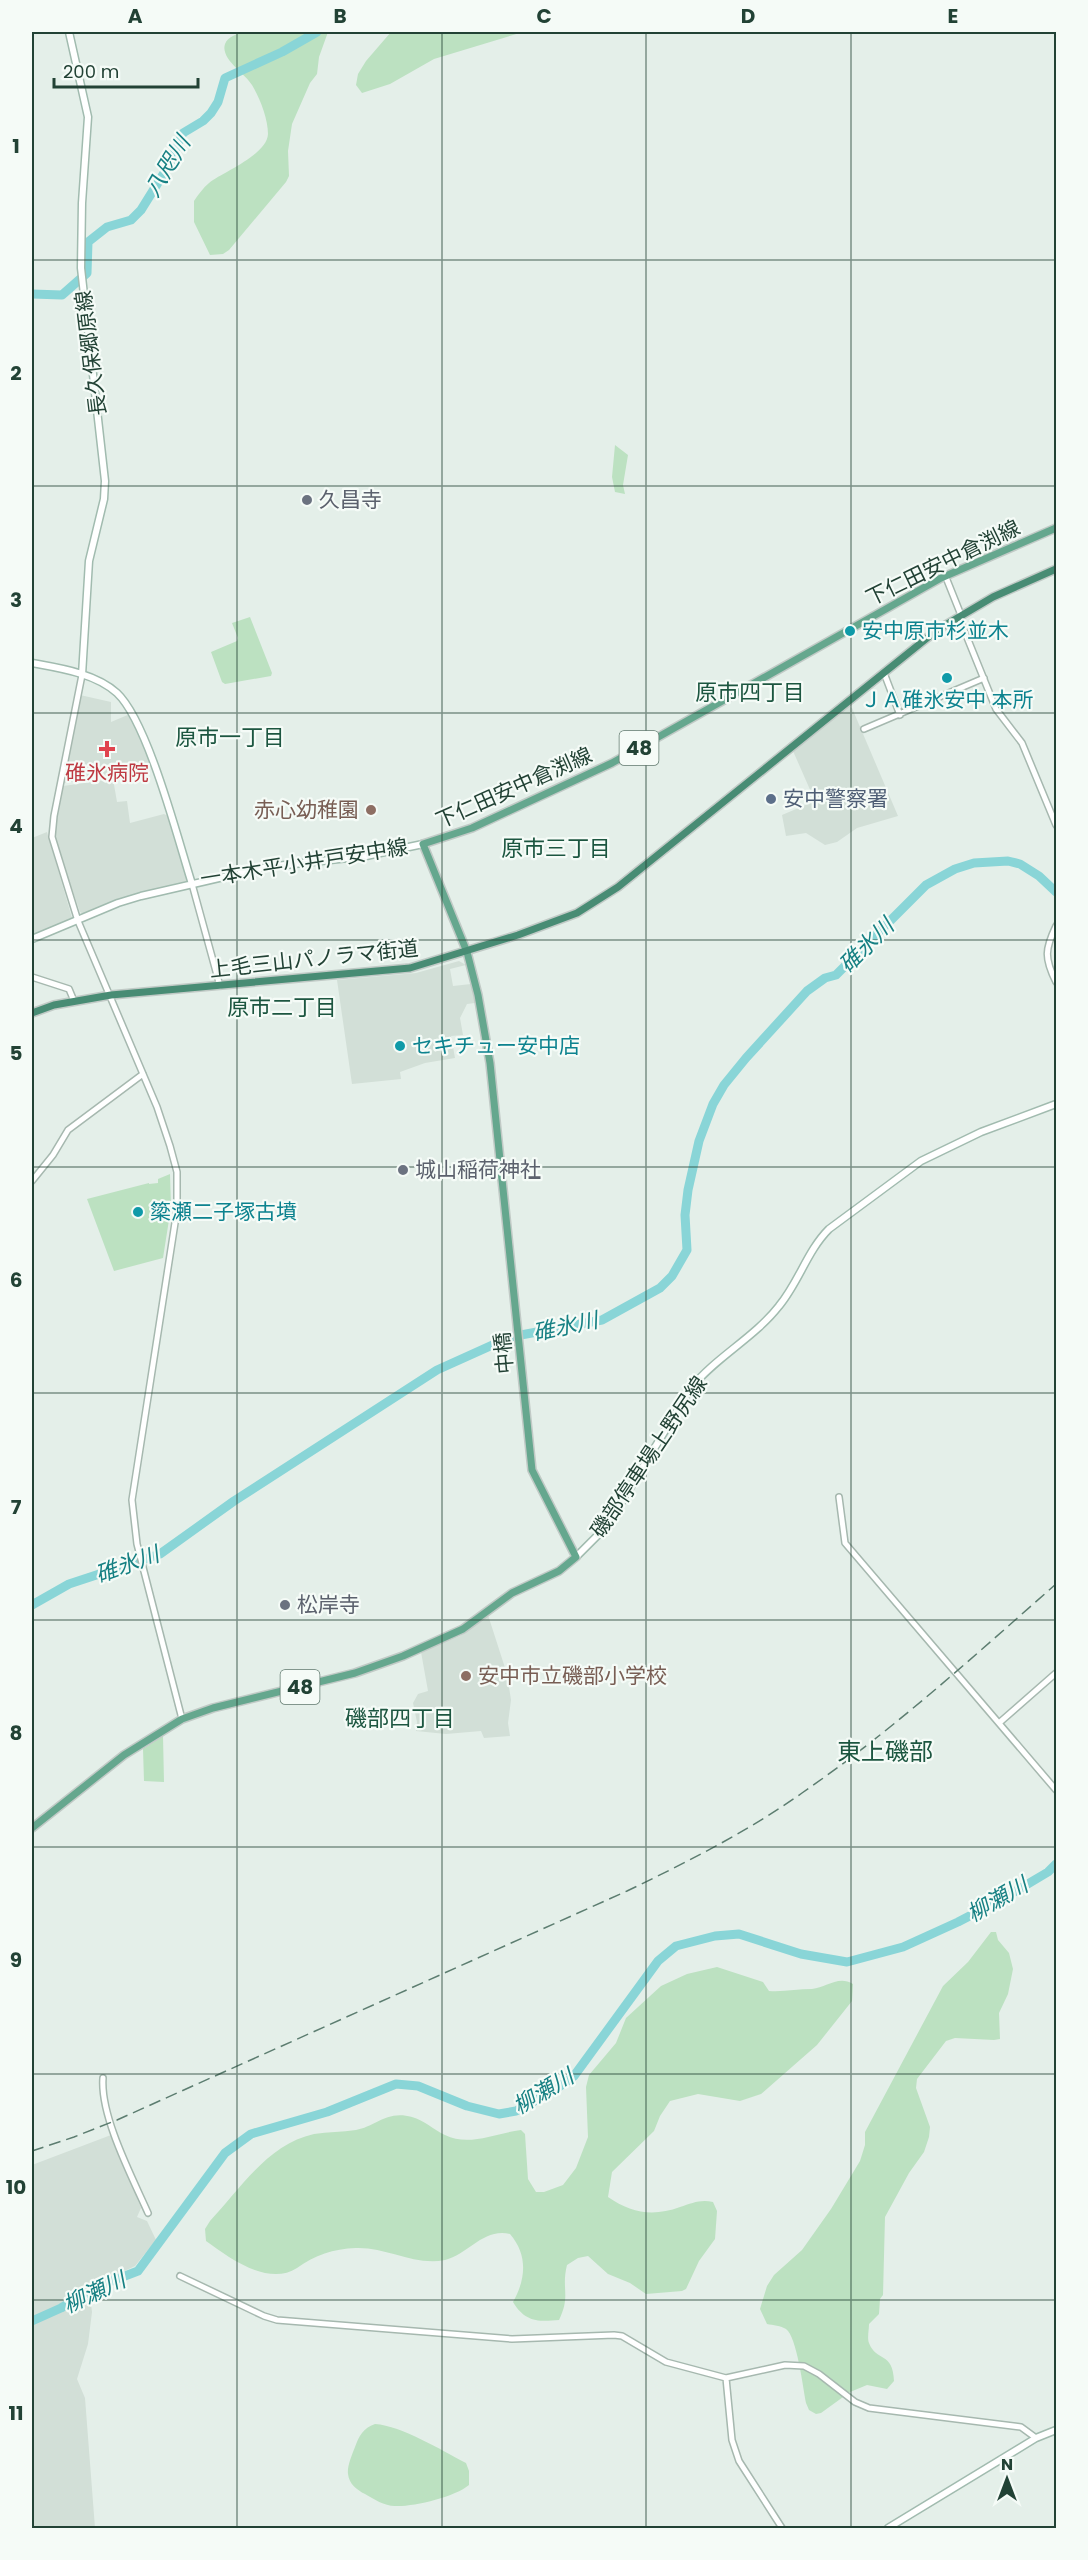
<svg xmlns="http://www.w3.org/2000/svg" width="1088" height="2560" viewBox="0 0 1088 2560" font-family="Poppins,'Noto Sans JP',sans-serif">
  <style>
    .built { fill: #d2dfd7 }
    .green { fill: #bce1c1 }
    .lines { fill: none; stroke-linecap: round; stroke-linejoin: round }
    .river { stroke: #89d5d7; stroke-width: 9 }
    .tertiary-casing { stroke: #a6b8af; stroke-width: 8 }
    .secondary-casing { stroke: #a1bbaf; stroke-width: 9 }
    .primary-casing { stroke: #c1cac6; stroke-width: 10 }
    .trunk-casing { stroke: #c1cac6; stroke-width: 10 }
    .tertiary { stroke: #fff; stroke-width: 5 }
    .secondary { stroke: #fff; stroke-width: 6 }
    .primary { stroke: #65a78e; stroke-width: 7 }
    .trunk { stroke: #488c74; stroke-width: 7 }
    .rail { stroke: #5c7d70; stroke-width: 1.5; stroke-dasharray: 12 6; stroke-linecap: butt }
    .grid { fill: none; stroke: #224235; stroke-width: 1.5; stroke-opacity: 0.55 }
    .worship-dot { fill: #6b7280; stroke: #f5fbf7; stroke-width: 2 }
    .culture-dot { fill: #0f9aa8; stroke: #f5fbf7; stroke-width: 2 }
    .health-dot { fill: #e0444e; stroke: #f5fbf7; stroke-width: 2 }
    .service-dot { fill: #5c6f8a; stroke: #f5fbf7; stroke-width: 2 }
    .education-dot { fill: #8d6e63; stroke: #f5fbf7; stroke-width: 2 }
    .labels { text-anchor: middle; stroke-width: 4.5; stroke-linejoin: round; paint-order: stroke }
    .shield { fill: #f5fbf7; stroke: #617a6f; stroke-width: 1.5 }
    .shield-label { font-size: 20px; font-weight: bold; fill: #224235 }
    .street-label { font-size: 21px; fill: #224235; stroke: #f5fbf7 }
    .worship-label { font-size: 21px; fill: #5b616d; stroke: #f5fbf7; text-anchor: start }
    .culture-label { font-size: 21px; fill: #0d838f; stroke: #f5fbf7; text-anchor: start }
    .health-label { font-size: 21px; fill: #be3a42; stroke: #f5fbf7 }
    .service-label { font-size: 21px; fill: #4e5e75; stroke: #f5fbf7; text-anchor: start }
    .education-label { font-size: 21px; fill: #785e54; stroke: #f5fbf7; text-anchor: end }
    .water-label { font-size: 22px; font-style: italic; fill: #168083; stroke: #f5fbf7 }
    .neighbourhood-label { font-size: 22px; fill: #1c5640; stroke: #f5fbf7 }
    .quarter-label { font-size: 24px; fill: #1c5640; stroke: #f5fbf7 }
    .neatline { fill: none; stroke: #224235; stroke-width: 2 }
    .grid-label { font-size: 20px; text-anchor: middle; font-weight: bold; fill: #224235 }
  </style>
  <rect width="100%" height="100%" fill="#e4efe9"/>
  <path class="built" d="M80,695L111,702V722L130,714L150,763L108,778L63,783Z
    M848,706L852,708L898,816L857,828L837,842L825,845L806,833L786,836L782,815L815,801L793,751Z
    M113,779L117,802L127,801L130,823L164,814L168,816L188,883L85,915L80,912L54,837L63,786Z
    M47,832L72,918L71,921L32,936V838Z
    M459,961L466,965L450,969L453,986L471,984L475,1003L467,1004L460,1018L463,1035L451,1036L455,1058L425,1063L400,1072L401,1079L352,1084L337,980L416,973Z
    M488,1615L507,1674L511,1700L508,1723L510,1736L484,1738L481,1731L446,1734L416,1731L417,1722L413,1703L418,1694L428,1691L421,1652L460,1636Z
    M111,2135L141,2208L137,2217L147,2221L156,2240L135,2266L89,2288L92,2312L88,2344L77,2379L85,2398L95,2528H32V2165Z"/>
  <path class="green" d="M244,32H328L319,57L317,74L310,83L292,124L288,151L289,176L286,182L229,250L223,254L210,255L194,222V201C198,195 203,188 209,183C223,172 267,155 268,134C268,119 260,98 252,85C246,74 220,59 225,44C228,36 238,34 244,32Z
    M391,32H523L434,59L390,84L362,93L356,85L358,74L366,61Z
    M615,445L628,455L623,485L625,494L615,492L612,477Z
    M250,617L272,673L271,676L225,684L222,682L211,652L237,641L238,638L232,623Z
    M170,1174L171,1207L163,1258L114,1271L87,1199L149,1183V1184L158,1183V1179Z
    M163,1736L164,1782L144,1781L143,1749Z
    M991,1932H996L998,1940L1009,1953L1013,1969L1008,1994L999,2013L1000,2039L994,2040L955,2038L946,2041L917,2079L916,2088L930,2127L929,2137L924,2152L909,2173L885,2217L883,2295L880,2299L879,2314L869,2324C869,2330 867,2338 869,2343C876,2362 893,2351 894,2381L887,2389L867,2385L850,2392L821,2413L816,2414L809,2410L806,2403C803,2388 797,2337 786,2329C781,2326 773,2325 767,2324L760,2309L767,2286L774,2275L802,2250L831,2209L860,2161L865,2145V2132L943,1986L968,1962Z
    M717,1967L763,1982L769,1991C784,1992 798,1989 812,1989C826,1988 838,1975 853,1984L852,2001L817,2045L761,2094L740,2101L698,2094L670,2101L660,2116L654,2131L612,2172L608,2197C631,2213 653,2217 680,2207C692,2203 701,2199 713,2202L717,2211L715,2239L699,2261L686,2289L682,2291L646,2294L630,2283L608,2274L588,2256L578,2258L567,2265C561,2289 571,2296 559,2320C538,2322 525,2322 513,2302C526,2279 528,2255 510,2234C483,2228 469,2254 445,2260C414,2266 387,2247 356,2248C333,2249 315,2255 297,2268C268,2287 228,2257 206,2241L205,2229L210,2221C240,2189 268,2144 314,2134C328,2132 342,2132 356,2130C375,2127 386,2110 412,2117C424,2120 434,2130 445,2135C469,2147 496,2133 521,2130L525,2134L528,2179L536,2192H544L563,2185L576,2168L588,2137L586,2087L589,2075L616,2043L626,2018L661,1986L687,1974Z
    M375,2424C402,2426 441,2450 466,2463L469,2471V2485C455,2497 413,2507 395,2506C384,2506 374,2499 365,2494C357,2490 349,2484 348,2474C347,2466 352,2455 355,2447C359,2436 363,2428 375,2424Z"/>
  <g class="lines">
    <path class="river" d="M32,294L62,295L87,273L88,242L107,227L131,220L141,210L169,165L183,133L203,121L211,113L218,102L225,78L282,52L317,32
      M32,1605L69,1584L160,1554L234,1501L437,1370L510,1337L602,1320L660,1288L672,1276L687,1250L685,1215L688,1190L699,1141L713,1104L724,1085L746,1058L807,991L825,978L836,975L926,885L955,869L974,863L1008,861L1020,864L1039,876L1056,892
      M32,2321L61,2308L99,2286L138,2271L225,2153L251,2134L327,2112L396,2084L418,2086L467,2106L499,2114L516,2111L553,2091L574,2076L658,1961L676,1946L715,1936L739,1934L801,1954L847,1962L903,1947L958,1922L1004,1898L1048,1872L1056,1864"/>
    <defs>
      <path id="tertiary" d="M945,575L961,615L960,620L996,709L1022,743L1056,825
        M884,673L900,715
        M82,675L54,816L52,837L78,921L157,1107L170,1146L177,1172V1210L132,1500L137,1544L182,1719
        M864,729L984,678
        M192,884L220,986
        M1056,926C1045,949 1044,958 1056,982
        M32,977L69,989L74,1001
        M32,1181L53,1155L68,1130L143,1074
        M839,1497L845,1543L1056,1790
        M999,1723L1056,1673
        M103,2078C100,2116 132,2177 148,2213
        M180,2276L264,2316L277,2320L512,2339L614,2335L622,2336L666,2362L726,2378L785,2365L804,2366L819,2374L855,2402L869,2408L1021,2427L1036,2438
        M726,2378L732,2440L739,2461L782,2528"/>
      <path id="secondary" d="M69,32L88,117L82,203L81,268L105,481L104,499L89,561L82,675
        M32,663C59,668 95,673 117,693C148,722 178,840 192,884
        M32,939L118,903L141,896L267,867L366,856L423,844
        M576,1557L607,1526L691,1388C716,1357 754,1338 779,1306C799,1282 807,1251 829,1229L921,1161L981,1132L1056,1104
        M888,2528L1036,2438L1056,2430"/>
      <path id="primary" d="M32,1828L124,1755L182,1719L213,1708L355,1673L403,1656L463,1629L512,1593L559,1571L576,1557L532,1470L490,1063L478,995L467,952L423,844L472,828L612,763L941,578L1056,528"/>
      <path id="trunk" d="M32,1013L54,1005L111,995L410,968L518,935L577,913L618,887L937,630L993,597L1056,569"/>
    </defs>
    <use href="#tertiary" class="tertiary-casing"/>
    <use href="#secondary" class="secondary-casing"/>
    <use href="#primary" class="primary-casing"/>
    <use href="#trunk" class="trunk-casing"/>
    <use href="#tertiary" class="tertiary"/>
    <use href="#secondary" class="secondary"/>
    <use href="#primary" class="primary"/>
    <use href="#trunk" class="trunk"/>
    <path class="rail" d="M32,2151L74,2137L117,2120L627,1891C687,1862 747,1832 802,1793C892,1731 974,1656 1056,1584"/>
  </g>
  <path class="grid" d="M237,32V2528M442,32V2528M646,32V2528M851,32V2528M32,260H1056M32,486H1056M32,713H1056M32,940H1056M32,1167H1056M32,1393H1056M32,1620H1056M32,1847H1056M32,2074H1056M32,2300H1056"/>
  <g class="worship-dot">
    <circle cx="307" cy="500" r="6"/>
    <circle cx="403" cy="1170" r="6"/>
    <circle cx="285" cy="1605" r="6"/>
  </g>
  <g class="culture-dot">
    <circle cx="850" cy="631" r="6"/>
    <circle cx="947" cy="678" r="6"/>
    <circle cx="400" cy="1046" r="6"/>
    <circle cx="138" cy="1212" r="6"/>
  </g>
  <path class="health-dot" d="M104 740h6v6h6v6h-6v6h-6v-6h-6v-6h6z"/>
  <circle class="service-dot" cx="771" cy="799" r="6"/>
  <g class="education-dot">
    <circle cx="371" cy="810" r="6"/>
    <circle cx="466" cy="1676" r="6"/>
  </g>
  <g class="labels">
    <g class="shield">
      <rect x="619.5" y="731" width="39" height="34" rx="4.5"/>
      <rect x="280.5" y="1670" width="39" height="34" rx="4.5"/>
    </g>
    <g class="shield-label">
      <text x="639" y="755">48</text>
      <text x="300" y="1694">48</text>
    </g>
    <g class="street-label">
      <text transform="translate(91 353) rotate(-97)" y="7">長久保郷原線</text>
      <text transform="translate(943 563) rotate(-26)" y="7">下仁田安中倉渕線</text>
      <text transform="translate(514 788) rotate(-24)" y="7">下仁田安中倉渕線</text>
      <text transform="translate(304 863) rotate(-9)" y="7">一本木平小井戸安中線</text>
      <text transform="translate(314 959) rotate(-6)" y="7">上毛三山パノラマ街道</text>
      <text transform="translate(504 1353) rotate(-95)" y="7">中橋</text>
      <text transform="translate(649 1457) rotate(-56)" y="7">磯部停車場上野尻線</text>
    </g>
    <g class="worship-label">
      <text x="319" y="507">久昌寺</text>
      <text x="415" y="1177">城山稲荷神社</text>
      <text x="297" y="1612">松岸寺</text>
    </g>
    <g class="culture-label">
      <text x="862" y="638">安中原市杉並木</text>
      <text x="947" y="707" text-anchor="middle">ＪＡ碓氷安中 本所</text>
      <text x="412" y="1053">セキチュー安中店</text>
      <text x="150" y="1219">簗瀬二子塚古墳</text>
    </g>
    <g class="health-label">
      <text x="107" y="780">碓氷病院</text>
    </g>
    <g class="service-label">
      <text x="783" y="806">安中警察署</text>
    </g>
    <g class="education-label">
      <text x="359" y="817">赤心幼稚園</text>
      <text x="478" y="1683" text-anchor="start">安中市立磯部小学校</text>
    </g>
    <g class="water-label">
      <text transform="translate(167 166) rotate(-59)" y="8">八咫川</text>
      <text transform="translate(866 945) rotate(-45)" y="8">碓氷川</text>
      <text transform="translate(565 1326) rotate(-12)" y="8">碓氷川</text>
      <text transform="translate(127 1564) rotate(-20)" y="8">碓氷川</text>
      <text transform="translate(997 1899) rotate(-30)" y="8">柳瀬川</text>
      <text transform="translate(543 2091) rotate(-31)" y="8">柳瀬川</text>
      <text transform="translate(94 2292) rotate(-25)" y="8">柳瀬川</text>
    </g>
    <g class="neighbourhood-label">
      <text x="750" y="700">原市四丁目</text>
      <text x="230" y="745">原市一丁目</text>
      <text x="556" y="856">原市三丁目</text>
      <text x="282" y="1015">原市二丁目</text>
      <text x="400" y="1726">磯部四丁目</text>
    </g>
    <g class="quarter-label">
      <text x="885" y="1760">東上磯部</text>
    </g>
  </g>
  <rect width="1088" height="2560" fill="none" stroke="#f5fbf7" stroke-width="66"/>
  <g transform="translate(1007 2479)" stroke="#f5fbf7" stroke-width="4.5" paint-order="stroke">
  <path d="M0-4.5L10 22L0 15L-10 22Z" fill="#224235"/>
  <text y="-9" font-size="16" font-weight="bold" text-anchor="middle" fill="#224235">N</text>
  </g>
  <path d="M54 78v9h144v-9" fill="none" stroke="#224235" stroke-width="3"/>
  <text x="63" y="78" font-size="18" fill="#224235" stroke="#f5fbf7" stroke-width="4.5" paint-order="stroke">200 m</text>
  <rect x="33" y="33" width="1022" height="2494" class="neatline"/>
  <g class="grid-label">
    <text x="135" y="23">A</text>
    <text x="340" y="23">B</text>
    <text x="544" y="23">C</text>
    <text x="748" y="23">D</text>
    <text x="953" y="23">E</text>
    <text x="16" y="153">1</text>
    <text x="16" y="380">2</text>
    <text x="16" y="607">3</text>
    <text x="16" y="833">4</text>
    <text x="16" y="1060">5</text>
    <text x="16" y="1287">6</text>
    <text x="16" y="1514">7</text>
    <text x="16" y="1740">8</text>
    <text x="16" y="1967">9</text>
    <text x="16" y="2194">10</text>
    <text x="16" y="2420">11</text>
  </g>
</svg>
